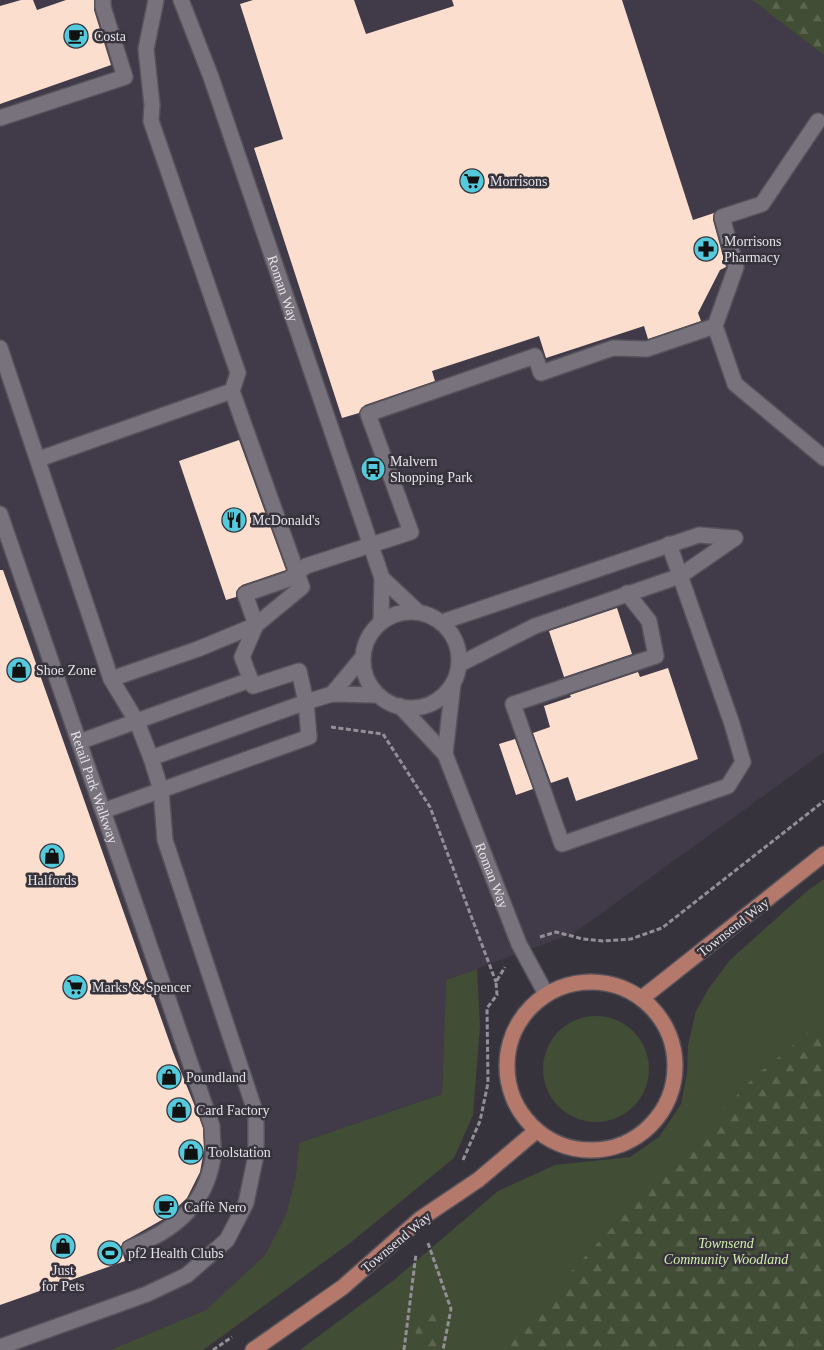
<svg xmlns="http://www.w3.org/2000/svg" width="824" height="1350" viewBox="0 0 824 1350" font-family="Georgia,serif">
  <style>
    .built { fill: #413a49 }
    .green { fill: #424d35 }
    .forest { fill: url(#forest-firs) }
    .building { fill: #fbdece }
    .lines { fill: none; stroke-linecap: round; stroke-linejoin: round }
    .minor-casing { stroke: #56525a; stroke-width: 18 }
    .major-casing { stroke: #56525a; stroke-width: 18 }
    .path { stroke: #928f96; stroke-width: 3; stroke-dasharray: 5 2.5; stroke-linecap: butt }
    .minor { stroke: #77727c; stroke-width: 15 }
    .major { stroke: #b5796c; stroke-width: 15 }
    .labels { text-anchor: middle; stroke-width: 5; stroke-linejoin: round; paint-order: stroke }
    .poi-label { font-size: 14px; fill: #e4e1e7; stroke: #37333c; text-anchor: start }
    .street-label { font-size: 14px; fill: #e4e1e7; stroke: #37333c }
    .park-label { font-size: 14px; font-style: italic; fill: #d2f0ab; stroke: #37333c }
  </style>
  <defs>
    <pattern id="forest-firs" width="22" height="20" patternUnits="userSpaceOnUse" patternTransform="scale(1.25)"><rect width="22" height="20" fill="#424d35"/><path d="M5 1l3.5 6h-7zM16 11l3.5 6h-7z" fill="#5d6652"/></pattern>
  </defs>
  <rect width="100%" height="100%" fill="#37333c"/>
  <path class="built" d="M0,0H752L824,55V752L574,933L446,980L442,1094L299,1143L296,1175L286,1216L265,1255L206,1310L110,1350H0Z"/>
  <path class="green" d="M824,879V1350H300L394,1280L498,1191L555,1165L630,1157L659,1137L681,1104L687,1073L688,1045L696,1011L709,988L730,960L806,892Z
    M477,969L480,1026L473,1115L454,1158L350,1243L203,1350H110L206,1310L265,1255L286,1215L296,1175L299,1143L442,1094L446,980Z
    M543 1069a53 53 0 1 1 106 0a53 53 0 1 1-106 0Z"/>
  <path class="forest" d="M752,0H824V55Z
    M824,1019V1350H497L753,1078Z
    M419,1309L437,1313L438,1350H413Z"/>
  <path class="building" d="M21,0H33L37,10L66,0H94V10L111,65L0,104V6Z
    M253,0H354L366,34L454,6L452,0H622L693,220L714,213L713,220L726,267L720,270L698,313L701,321L648,339L644,326L546,358L539,336L432,371L435,381L365,405L359,413L342,418L254,148L283,139L240,4Z
    M239,440L286,570L242,585L236,592V597L226,600L179,461Z
    M0,570H3L173,1052L198,1114L203,1128L204,1150L200,1172L187,1198L167,1217L123,1242L121,1247L125,1261L0,1305Z
    M617,608L632,654L564,677L549,631Z
    M668,668L698,759L576,801L568,777L551,783L533,733L550,727L544,706L571,697L570,695L638,672L640,677Z
    M515,739L533,789L516,795L499,744Z"/>
  <g class="lines">
    <defs>
      <g id="minor">
        <path id="s1" d="M181,0L211,77L382,578L381,621"/>
        <path d="M0,118L125,77L103,7V0"/>
        <path d="M818,121L762,204L722,217L736,267L715,326L735,384L824,458"/>
        <path d="M0,348L111,679L137,722L151,758L161,790L165,840L256,1114V1155L246,1203L227,1240L187,1275L147,1294L0,1347"/>
        <path d="M39,459L232,391L238,373L151,121L152,105L146,49L156,0"/>
        <path id="s2" d="M0,514L212,1126C212,1136 214,1148 213,1158C205,1207 173,1231 130,1248"/>
        <path d="M382,578L416,610"/>
        <path d="M627,593L649,621L656,656L513,704L562,844L728,786L743,762L732,724L669,544"/>
        <circle cx="411" cy="660" r="48"/>
        <path d="M442,622L699,535L735,538"/>
        <path d="M460,664L535,626L680,576L735,538"/>
        <path d="M111,679L198,649L256,625L302,587L232,391"/>
        <path d="M332,694L362,658"/>
        <path id="s3" d="M400,706L445,754L519,944L546,994"/>
        <path d="M79,742L250,680"/>
        <path d="M445,754L453,684"/>
        <path d="M151,758L306,702L332,694L377,695"/>
        <path d="M103,811L309,737L306,702L299,671L253,686L242,657L256,625L245,594L289,579L306,566L411,532L368,414L535,356L541,373L613,348L647,349L715,326"/>
      </g>
      <path id="major" d="M507 1066a84 84 0 1 1 168 0a84 84 0 1 1-168 0Z
        M642,998L824,854
        M253,1350L343,1287L420,1219L478,1180L536,1131"/>
    </defs>
    <use href="#minor" class="minor-casing"/>
    <use href="#major" class="major-casing"/>
    <path class="path" d="M331,727L383,734L430,807L496,982
      M540,937L556,932L583,939L603,941L631,939L662,928L824,801
      M463,1160L480,1121L488,1083L487,1008L497,995L496,982L505,967
      M428,1243L451,1309L443,1350
      M213,1350L232,1337
      M404,1350L416,1254"/>
    <use href="#minor" class="minor"/>
    <use href="#major" class="major"/>
  </g>
  <defs>
    <symbol id="cafe-disc" viewBox="-11 -11 22 22"><circle r="9.5" fill="#54cadd" stroke="#37333c"/><path d="M-5.5-4.5H6V0H3Q3 3.5 0 3.5H-2.5Q-5.5 3.5-5.5 0ZM3-3.2v2h1.7v-2ZM-6 4.5H4V6H-6Z" fill="#111"/></symbol>
    <symbol id="supermarket-disc" viewBox="-11 -11 22 22"><circle r="9.5" fill="#54cadd" stroke="#37333c"/><path d="M-6-5.5h2.5l.6 2H6L4.5 2H-2.5L-4.4-4H-6ZM-1.5 3.2a1.3 1.3 0 1 0 .1 0ZM3 3.2a1.3 1.3 0 1 0 .1 0Z" fill="#111"/></symbol>
    <symbol id="pharmacy-disc" viewBox="-11 -11 22 22"><circle r="9.5" fill="#54cadd" stroke="#37333c"/><path d="M-2-6h4v4h4v4h-4v4h-4v-4h-4v-4h4Z" fill="#111"/></symbol>
    <symbol id="bus-disc" viewBox="-11 -11 22 22"><circle r="9.5" fill="#54cadd" stroke="#37333c"/><path d="M-5-6H5V4H4V6H2V4H-2V6H-4V4H-5ZM-3.5-4V0h7V-4ZM-3.5 1.2v1.5H-2V1.2ZM2 1.2v1.5H3.5V1.2Z" fill="#111"/></symbol>
    <symbol id="restaurant-disc" viewBox="-11 -11 22 22"><circle r="9.5" fill="#54cadd" stroke="#37333c"/><path d="M-5-6h1v4h1v-4h1v4h1v-4h1v5L-1.5 .5V6h-2V.5L-5-1ZM5-6V6H3V1.5H1.5Q1.5-4 5-6Z" fill="#111"/></symbol>
    <symbol id="shop-disc" viewBox="-11 -11 22 22"><circle r="9.5" fill="#54cadd" stroke="#37333c"/><path d="M-5-2.5h2.3a2.7 3.5 0 0 1 5.4 0H5L5.5 6h-11ZM-1.5-2.5h3a1.5 2.3 0 0 0-3 0Z" fill="#111"/></symbol>
    <symbol id="stadium-disc" viewBox="-11 -11 22 22"><circle r="9.5" fill="#54cadd" stroke="#37333c"/><path d="M0-5a6.5 5 0 1 0 0 10a6.5 5 0 1 0 0-10ZM-3.5-1.8h7v3.6h-7Z" fill="#111"/></symbol>
  </defs>
  <g fill-rule="evenodd">
    <use href="#cafe-disc" x="62" y="22" width="28" height="28"/>
    <use href="#supermarket-disc" x="458" y="167" width="28" height="28"/>
    <use href="#pharmacy-disc" x="692" y="235" width="28" height="28"/>
    <use href="#bus-disc" x="359" y="455" width="28" height="28"/>
    <use href="#restaurant-disc" x="220" y="506" width="28" height="28"/>
    <use href="#shop-disc" x="5" y="656" width="28" height="28"/>
    <use href="#shop-disc" x="38" y="842" width="28" height="28"/>
    <use href="#supermarket-disc" x="61" y="973" width="28" height="28"/>
    <use href="#shop-disc" x="155" y="1063" width="28" height="28"/>
    <use href="#shop-disc" x="165" y="1096" width="28" height="28"/>
    <use href="#shop-disc" x="177" y="1138" width="28" height="28"/>
    <use href="#cafe-disc" x="152" y="1193" width="28" height="28"/>
    <use href="#shop-disc" x="49" y="1232" width="28" height="28"/>
    <use href="#stadium-disc" x="96" y="1239" width="28" height="28"/>
  </g>
  <g class="labels">
    <g class="poi-label">
      <text x="94" y="41">Costa</text>
      <text x="490" y="186">Morrisons</text>
      <text x="724" y="246">Morrisons<tspan x="724" dy="16">Pharmacy</tspan></text>
      <text x="390" y="466">Malvern<tspan x="390" dy="16">Shopping Park</tspan></text>
      <text x="252" y="525">McDonald's</text>
      <text x="36" y="675">Shoe Zone</text>
      <text x="52" y="885" text-anchor="middle">Halfords</text>
      <text x="92" y="992">Marks &amp; Spencer</text>
      <text x="186" y="1082">Poundland</text>
      <text x="196" y="1115">Card Factory</text>
      <text x="208" y="1157">Toolstation</text>
      <text x="184" y="1212">Caffè Nero</text>
      <text x="128" y="1258">pf2 Health Clubs</text>
      <text x="63" y="1275" text-anchor="middle">Just<tspan x="63" dy="16">for Pets</tspan></text>
    </g>
    <g class="street-label">
      <text dy="5" stroke="none"><textPath href="#s1" startOffset="306">Roman Way</textPath></text>
      <text dy="5" stroke="none"><textPath href="#s2" startOffset="289">Retail Park Walkway</textPath></text>
      <text dy="5" stroke="none"><textPath href="#s3" startOffset="196">Roman Way</textPath></text>
      <text transform="translate(733 927) rotate(-38)" y="5">Townsend Way</text>
      <text transform="translate(396 1242) rotate(-40)" y="5">Townsend Way</text>
    </g>
    <g class="park-label">
      <text x="726" y="1248">Townsend<tspan x="726" dy="16">Community Woodland</tspan></text>
    </g>
  </g>
</svg>
